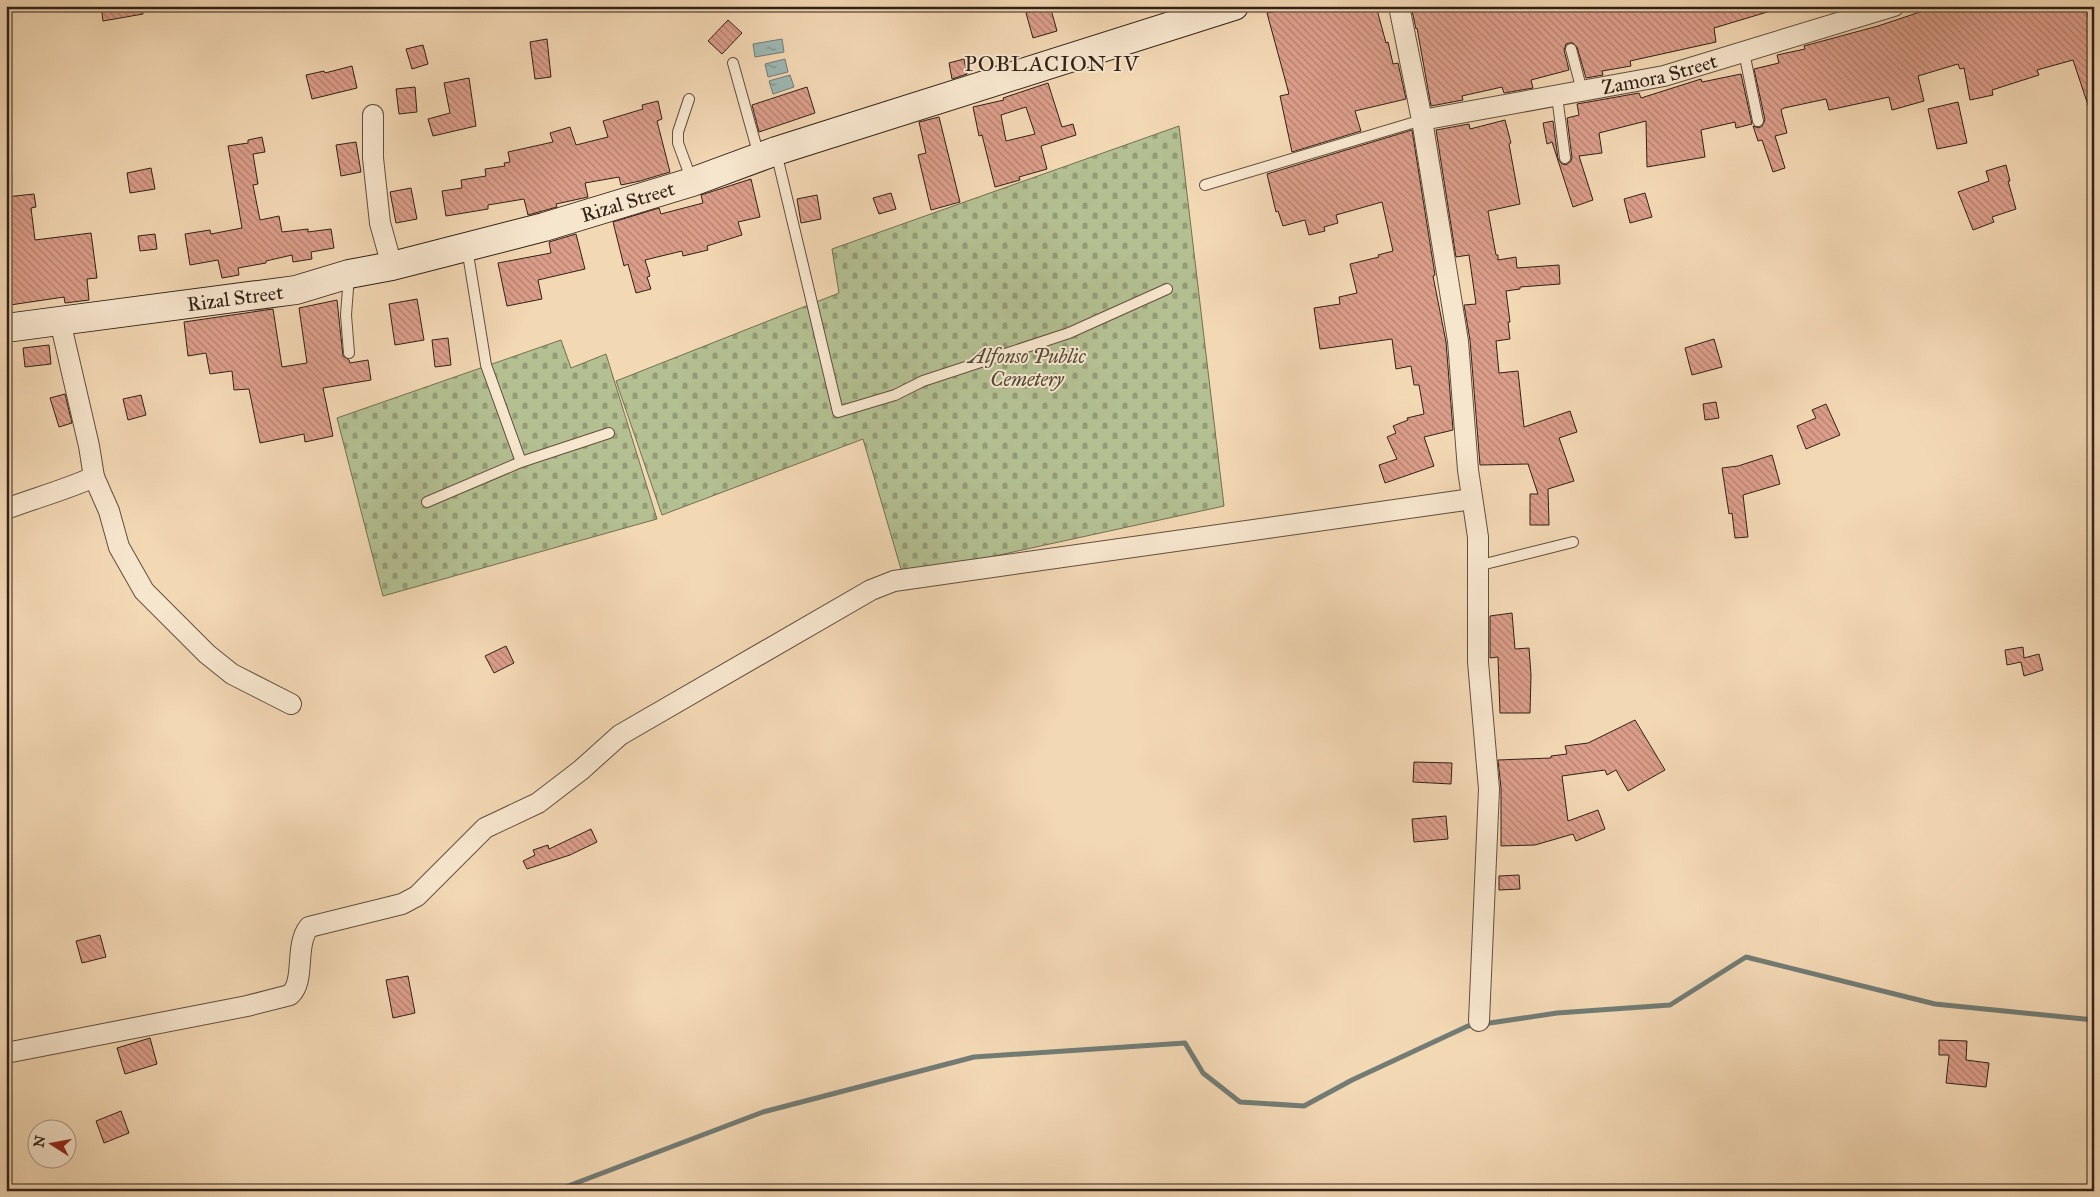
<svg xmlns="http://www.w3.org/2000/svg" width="2100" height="1197" viewBox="0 0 2100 1197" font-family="'IM FELL Great Primer',serif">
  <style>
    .cemetery { fill: url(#cemetery-stones); stroke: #727054 }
    .water { fill: url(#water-ripples); stroke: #727c75 }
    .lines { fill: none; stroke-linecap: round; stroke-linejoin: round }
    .stream { stroke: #727c75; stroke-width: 5 }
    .building { fill: url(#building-back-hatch); stroke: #312117; fill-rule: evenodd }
    .lane-casing { stroke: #624f3e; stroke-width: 12 }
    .street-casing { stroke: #624f3e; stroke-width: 22 }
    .secondary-casing { stroke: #312117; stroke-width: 30 }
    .lane { stroke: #f7e6ce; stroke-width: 10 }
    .street { stroke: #f7e6ce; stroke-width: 20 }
    .secondary { stroke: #f7e6ce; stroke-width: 28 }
    .labels { text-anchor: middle; stroke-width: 4; stroke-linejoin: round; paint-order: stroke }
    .street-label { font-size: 20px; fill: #312117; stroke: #f7e6ce }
    .park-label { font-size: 20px; font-style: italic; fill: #524936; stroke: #f7e6ce }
    .quarter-label { font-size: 22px; letter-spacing: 1px; fill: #312117; stroke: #f7e6ce }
  </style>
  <defs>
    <pattern id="cemetery-stones" width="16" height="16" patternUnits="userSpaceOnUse" patternTransform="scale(1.25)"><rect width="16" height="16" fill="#b4c092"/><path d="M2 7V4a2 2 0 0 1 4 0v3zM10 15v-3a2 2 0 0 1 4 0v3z" fill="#939c76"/></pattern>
    <pattern id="water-ripples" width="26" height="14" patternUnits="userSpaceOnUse" patternTransform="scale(1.25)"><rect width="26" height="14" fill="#9db8b4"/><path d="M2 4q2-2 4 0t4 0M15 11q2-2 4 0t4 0" fill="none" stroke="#819591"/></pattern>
    <pattern id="building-back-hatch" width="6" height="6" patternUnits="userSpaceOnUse" patternTransform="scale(1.25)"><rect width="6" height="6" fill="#dc9e8a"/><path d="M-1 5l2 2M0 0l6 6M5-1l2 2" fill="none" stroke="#b38070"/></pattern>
  </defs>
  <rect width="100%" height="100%" fill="#f3d8b4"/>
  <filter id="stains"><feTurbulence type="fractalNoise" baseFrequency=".004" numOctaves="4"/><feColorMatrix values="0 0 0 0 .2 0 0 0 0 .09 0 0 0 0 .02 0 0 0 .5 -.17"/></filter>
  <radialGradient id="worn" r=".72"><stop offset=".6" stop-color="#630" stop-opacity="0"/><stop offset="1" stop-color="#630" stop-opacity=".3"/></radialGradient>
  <path class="cemetery" d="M1179,126L1224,506L903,576L863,439L662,515L616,381L839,293L832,249Z
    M561,340L571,368L606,354L657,519L383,596L337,418Z"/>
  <path class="water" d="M782,39L784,52L755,57L753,44Z
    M785,59L788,72L768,77L765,64Z
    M790,75L794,87L773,94L769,81Z"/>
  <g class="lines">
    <path class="stream" d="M1483,1024L1557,1013L1670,1005L1746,957L1935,1004L2094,1020
      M555,1191L763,1112L974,1057L1185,1043L1203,1073L1240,1102L1304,1106L1352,1080L1468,1026L1475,1025"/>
  </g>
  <path class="building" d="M101,6H142L143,14L103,21Z
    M1032,6H1050L1057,31L1033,38L1026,13L1033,11Z
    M1282,6H1376L1386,43L1388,42L1393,64L1398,63L1406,99L1355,111L1361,131L1292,152L1280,96L1289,94L1267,13L1283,10Z
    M1411,6H1774V10L1714,28L1716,42L1630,61L1631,66L1602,71L1603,75L1586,78L1577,47L1573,43H1569L1566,44L1564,50L1569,70L1531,80L1533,88L1504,93L1502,87L1462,96L1463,100L1431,106L1417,28L1416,29Z
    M1924,6H2085L2094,37V114H2091L2073,60L2037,70L2039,75L1992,90L1993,95L1970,100L1964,68L1960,69L1958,64L1918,76L1924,101L1892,110L1889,97L1829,110L1826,99L1784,108L1781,110L1787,133L1775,136L1785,168L1773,172L1762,140L1758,141L1753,126L1759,128L1762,126L1765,120L1754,69L1779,63L1777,55L1805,49L1804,46L1878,26L1926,10Z
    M728,20L742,33L722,54L708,41Z
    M547,39L551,77L535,79L530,42Z
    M423,45L428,64L412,69L406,49Z
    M964,59L967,74L952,79L949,63Z
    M352,66L357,88L312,99L306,75L324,71L325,73Z
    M1741,74L1752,124L1736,128L1735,122L1701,130L1705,157L1647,167L1646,121L1599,133L1602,153L1579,156L1593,200L1573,207L1552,142L1547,144L1543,123L1553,121L1558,159L1562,164L1566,165L1571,161L1572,158L1567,118L1579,115L1577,104L1639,93L1641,98L1701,79L1702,82Z
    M469,78L476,126L433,136L428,119L450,113L444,83Z
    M1048,83L1062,127L1073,124L1076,135L1041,146L1047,169L1019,177L1020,180L995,187L982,135L979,136L973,107L1004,100L1003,98ZM1026,107L1035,134L1006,141L1001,115Z
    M415,87L417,112L399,114L396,89Z
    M807,87L815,113L759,132L752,105Z
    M658,101L662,119L657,121L670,172L640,181L621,185L619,177L585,183L588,197L556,204L557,207L528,215L524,199L488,205V209L446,216L442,191L462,188L461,180L486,176L485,169L505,166L504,163L510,162L508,152L553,142L550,133L570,127L576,145L608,137L603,121L643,109L642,105Z
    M1958,102L1967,143L1937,149L1928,109Z
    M939,117L960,202L931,210L918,155L926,153L919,122Z
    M1505,120L1511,143L1509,144L1520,204L1488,211L1496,255H1498V260L1516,257L1517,268L1559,265L1560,284L1520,287V289L1506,291L1510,322H1508L1510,339L1496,341L1499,373L1518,371L1524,427L1570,411L1577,432L1559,438L1574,481L1548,489L1549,525H1530V494H1538L1528,464L1480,465L1470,340L1464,305L1476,304L1469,255L1456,257L1436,130L1469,124L1470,129Z
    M1412,130L1435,275L1433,276L1446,342L1453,430L1424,437L1434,466L1385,483L1379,465L1397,459L1387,437L1396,433L1393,426L1408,420L1407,418L1424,414L1419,385H1414L1411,366L1396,369L1392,339L1320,349L1314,308L1340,304L1339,297L1357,293L1350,264L1379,257L1378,255L1393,251L1382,202L1336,215L1338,223L1324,227L1325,231L1309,235L1305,220L1283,226L1278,211L1276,212L1267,174Z
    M262,137L265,152L253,154L258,184L253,185L260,220L279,216L282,232L308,229V232L331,229L334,248L311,252L312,259L293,262L292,255L266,261V263L238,268L239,275L222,278L218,260L190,265L185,234L210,230L211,234L242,228L228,146L248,143V140Z
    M356,142L361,172L341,176L336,145Z
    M2006,165L2010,181H2008L2016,209L1992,217L1994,222L1973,230L1958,192L1989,181L1986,171Z
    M151,168L155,189L130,193L127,173Z
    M751,179L760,217L738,222L742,235L707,246L708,250L683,256L682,251L645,260L650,276L647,277L651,289L636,293L628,264L624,266L613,222L659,208L661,214L703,203L701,195Z
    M411,188L417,219L396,223L390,192Z
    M891,193L896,209L879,214L873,198Z
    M1645,193L1652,217L1630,223L1624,199Z
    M34,194L36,207L31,208L35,240L91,233L97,278L87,279L89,300L65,303L64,297L10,305L6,275V197Z
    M817,195L821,219L801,223L797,199Z
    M155,234L157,249L140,251L138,236Z
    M576,234L585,269L538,280L542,299L507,306L498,263L551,253L549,242Z
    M417,299L424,340L395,345L389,304Z
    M337,300L343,356L349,360L350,363L368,360L371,380L323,388L333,436L305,442L304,434L260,443L249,389L234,390L232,371L210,374L206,353L188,356L184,322L273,309L282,367L307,363L299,308Z
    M448,338L451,365L435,367L432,340Z
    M1714,339L1722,367L1692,375L1685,348Z
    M49,345L51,364L25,367L23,348Z
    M65,394L72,423L59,427L50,398Z
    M141,395L146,415L128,420L123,399Z
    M1716,402L1719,418L1705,420L1703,404Z
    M1826,404L1840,435L1806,449L1797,426L1816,418L1812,410Z
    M1772,455L1780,484L1743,495L1748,537L1735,538L1732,513L1729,514L1722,468L1738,466Z
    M1512,613L1515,649L1529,648L1531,675L1530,713H1500L1498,657L1490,658V616Z
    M506,646L514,663L494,673L485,656Z
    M2023,647L2024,658L2039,654L2043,670L2024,676L2021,662L2007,665L2005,650Z
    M1635,720L1665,770L1628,791L1616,770L1607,775L1605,770L1562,776L1568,821L1598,810L1605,829L1576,841L1573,834L1535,845L1501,846V788L1498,760L1551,758V756L1567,754L1565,746L1588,743Z
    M1414,762L1452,763L1451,784L1413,782Z
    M1446,816L1448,839L1414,842L1412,819Z
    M591,829L597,842L570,855L527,869L523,861L535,855L533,850L548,845L549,849Z
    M1519,875L1520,889L1499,890V876Z
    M100,935L106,957L82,963L76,941Z
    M408,976L415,1013L393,1018L386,980Z
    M150,1038L157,1064L125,1074L117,1048Z
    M1939,1040L1967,1041L1966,1060L1989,1063L1986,1087L1946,1083L1949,1055H1939Z
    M121,1111L129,1133L104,1143L96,1121Z"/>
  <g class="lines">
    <defs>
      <path id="lane" d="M1571,49L1582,91
        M1744,52L1758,121
        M733,63L759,156
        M1557,96L1565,158
        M689,99L678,132V143L692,181
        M776,152L838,412L895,395L923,381L1069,333L1167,289
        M1205,185L1422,120
        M467,248L486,365L521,462
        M349,275L346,315L349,353
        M427,502L521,462L609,433
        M1477,566L1573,542"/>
      <g id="street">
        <path d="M1399,6L1422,120L1458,341L1468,470L1478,537V662L1489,789L1479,1021"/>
        <path d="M373,115V158L380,223L392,266"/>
        <path id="s1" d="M1422,120L1664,76L1894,6"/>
        <path d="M60,321L89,446L94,477L109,511L119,547L144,591L207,654L232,674L291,704"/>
        <path d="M6,509C35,498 65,490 94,477"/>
        <path d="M6,1053L247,1006L290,995C306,981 294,946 309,927L402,904L417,896L485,828L538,803L581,770L620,735L871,590L894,581L1472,499"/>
      </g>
      <g id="secondary">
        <path id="s2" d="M6,328L296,290L349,274L392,266L544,227L692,182L776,151L1234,6"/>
      </g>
    </defs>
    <use href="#lane" class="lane-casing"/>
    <use href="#street" class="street-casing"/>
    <use href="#secondary" class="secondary-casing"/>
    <use href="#lane" class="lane"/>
    <use href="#street" class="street"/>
    <use href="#secondary" class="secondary"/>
  </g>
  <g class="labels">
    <g class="street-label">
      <text dy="7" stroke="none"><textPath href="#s1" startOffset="242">Zamora Street</textPath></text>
      <text dy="7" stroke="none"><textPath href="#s2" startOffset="636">Rizal Street</textPath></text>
      <text dy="7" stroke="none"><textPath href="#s2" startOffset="231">Rizal Street</textPath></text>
    </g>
    <g class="park-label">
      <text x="1027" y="363">Alfonso Public<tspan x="1027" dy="23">Cemetery</tspan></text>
    </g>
    <g class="quarter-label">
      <text x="1052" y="71">POBLACION IV</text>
    </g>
  </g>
  <rect width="2100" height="1197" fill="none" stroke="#f3d8b4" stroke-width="25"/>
  <rect x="8" y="8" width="2085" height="1182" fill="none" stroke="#312117" stroke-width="2.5"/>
  <rect x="12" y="12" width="2075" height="1172" fill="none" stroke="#312117"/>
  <g transform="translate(52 1144) rotate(281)"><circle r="24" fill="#f7e6ce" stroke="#a89785"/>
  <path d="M0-4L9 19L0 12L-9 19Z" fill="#8f2418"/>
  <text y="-8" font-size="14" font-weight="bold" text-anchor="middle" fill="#312117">N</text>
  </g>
  <rect width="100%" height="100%" filter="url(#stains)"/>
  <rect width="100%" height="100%" fill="url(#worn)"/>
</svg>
